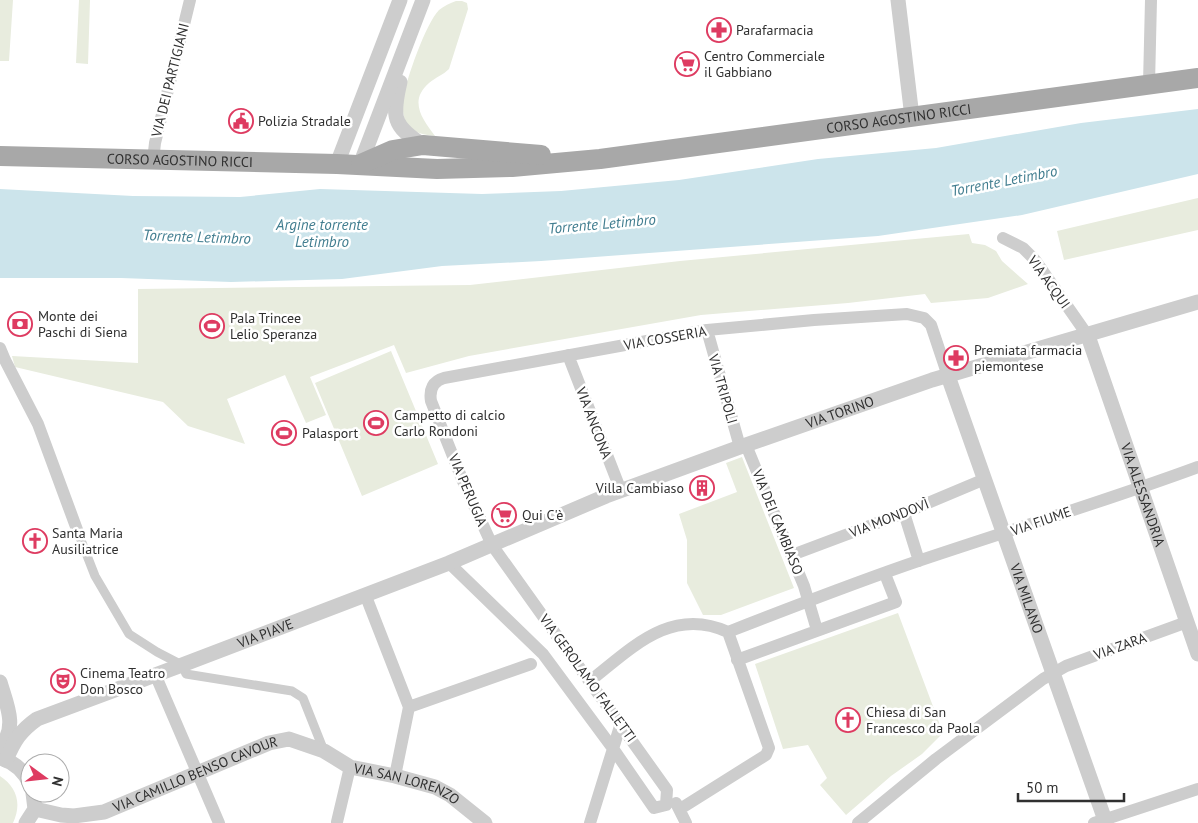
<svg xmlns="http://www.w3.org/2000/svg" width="1198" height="823" viewBox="0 0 1198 823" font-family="'PT Sans',sans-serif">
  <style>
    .green { fill: #e8ecde }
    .water { fill: #cce4eb }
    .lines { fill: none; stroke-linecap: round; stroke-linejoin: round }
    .pedestrian { stroke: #cdcdcd; stroke-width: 9 }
    .minor { stroke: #cdcdcd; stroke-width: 12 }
    .tertiary { stroke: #cdcdcd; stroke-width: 15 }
    .primary { stroke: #a8a8a8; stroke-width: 20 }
    .labels { text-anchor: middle; stroke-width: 5; stroke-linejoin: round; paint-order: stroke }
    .poi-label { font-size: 14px; fill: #303030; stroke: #fff; text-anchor: start }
    .street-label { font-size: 14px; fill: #303030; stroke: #fff }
    .water-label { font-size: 15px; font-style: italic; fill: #417d8f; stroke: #fff }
  </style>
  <rect width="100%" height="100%" fill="#fff"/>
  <path class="green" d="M0,0H13L9,61H0Z
    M79,0H90L88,64L76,63Z
    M456,1H462L467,3L468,9L449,69C443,75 436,77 429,83C408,101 423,120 435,136C425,135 414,133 407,125C403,118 402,106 403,99C406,80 426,23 439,10C444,6 450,3 456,1Z
    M1198,198V230L1064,260L1057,231Z
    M969,234L972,243L985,245L996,251L1002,261L1028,284L988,298L931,303L925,294L848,303L701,315L469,356L406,373L394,345L310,377L326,415L306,423L285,375L227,399L245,444L188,426L163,402L15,367L12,356L138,363V289L470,285L680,261Z
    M391,351L438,464L362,496L315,383Z
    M742,457L794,588L721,615H703L687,583V540L679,514L737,492L726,463Z
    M898,613L943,733L922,754L891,776L846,815L820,785L827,778L808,745L783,749L755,664Z
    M0,776C17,787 22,804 13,823H0Z"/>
  <path class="water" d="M1198,109V174L1022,215L878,236L541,261L442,266L342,279L231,282L121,278H0V189L133,196L240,197L320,189L482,194L561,191L679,180L818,159L936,148L1081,123Z"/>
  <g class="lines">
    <path class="pedestrian" d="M79,535L95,576L129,634L157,652L182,665L186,674L292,691L303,698L324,751"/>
    <path class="minor" d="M1149,84L1151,0
      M153,161L155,143L190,0
      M1003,238L1023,248L1035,260L1088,336
      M707,330L740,447
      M0,348L5,360L38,424L79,535
      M568,355L621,491
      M746,445L804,586L817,630
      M904,513L919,561
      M792,555L904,513L985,479
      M449,563L543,654L614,750L654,808L666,805L667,790L492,545L462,479L431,401C429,389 433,381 444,378L707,330L814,320L907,314L924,318L931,325L948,376
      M365,594L409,707L395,776
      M728,632C792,607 856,582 921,560C1013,529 1106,501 1198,467
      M737,660L896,602L885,574
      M155,674L219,823
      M590,681C632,648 671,606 728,632
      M409,707L531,664
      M676,803L686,823
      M680,809L766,755L769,748L728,632
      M337,822L350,767
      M590,823L621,723
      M858,823L936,759L1043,679L1066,666L1187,622
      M1094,823L1198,789"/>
    <g class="tertiary">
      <path d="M898,0L912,117"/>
      <path d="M400,82C392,116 392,126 423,145"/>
      <path d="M337,164L400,0"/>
      <path d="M360,165L423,0"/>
      <path id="s1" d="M1088,336L1198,654"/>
      <path id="s2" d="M948,376L1106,823"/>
      <path d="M0,682C6,703 18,727 1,746"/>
      <path d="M0,758C14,762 24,771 30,784"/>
      <path id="s3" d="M6,760C14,741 20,731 37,719L182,665L449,563L606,496L740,447L932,380L1198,302"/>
      <path id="s4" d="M35,809L61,815L74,816L104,812L269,743L289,739L324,751L350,767L395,776L435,787L450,795L485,823"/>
      <path d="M26,823L35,809L33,793"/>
    </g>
    <g class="primary">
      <path id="s5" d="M0,156L337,164L437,169L512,167L600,159L1198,78"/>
      <path d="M361,164L393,150L423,145L541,155"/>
    </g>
  </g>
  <defs>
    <symbol id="pharmacy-ring" viewBox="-11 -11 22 22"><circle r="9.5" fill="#fff" stroke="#de3b61" stroke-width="1.5"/><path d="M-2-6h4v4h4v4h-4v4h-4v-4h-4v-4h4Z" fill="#de3b61"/></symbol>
    <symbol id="supermarket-ring" viewBox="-11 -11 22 22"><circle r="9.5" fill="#fff" stroke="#de3b61" stroke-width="1.5"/><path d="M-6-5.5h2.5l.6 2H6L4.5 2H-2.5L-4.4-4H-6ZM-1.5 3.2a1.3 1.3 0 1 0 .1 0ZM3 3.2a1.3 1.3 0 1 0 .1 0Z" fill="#de3b61"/></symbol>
    <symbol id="civic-ring" viewBox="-11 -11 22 22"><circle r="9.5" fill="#fff" stroke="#de3b61" stroke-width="1.5"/><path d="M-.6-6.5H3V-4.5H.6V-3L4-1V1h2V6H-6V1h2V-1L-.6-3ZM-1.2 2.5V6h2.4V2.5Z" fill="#de3b61"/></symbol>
    <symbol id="bank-ring" viewBox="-11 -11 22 22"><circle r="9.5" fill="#fff" stroke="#de3b61" stroke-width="1.5"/><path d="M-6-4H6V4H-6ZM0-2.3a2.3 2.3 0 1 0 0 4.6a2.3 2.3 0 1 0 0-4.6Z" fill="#de3b61"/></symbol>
    <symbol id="stadium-ring" viewBox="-11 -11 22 22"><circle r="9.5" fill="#fff" stroke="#de3b61" stroke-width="1.5"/><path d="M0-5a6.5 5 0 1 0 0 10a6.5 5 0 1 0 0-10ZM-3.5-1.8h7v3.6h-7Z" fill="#de3b61"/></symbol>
    <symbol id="building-ring" viewBox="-11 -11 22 22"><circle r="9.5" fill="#fff" stroke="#de3b61" stroke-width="1.5"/><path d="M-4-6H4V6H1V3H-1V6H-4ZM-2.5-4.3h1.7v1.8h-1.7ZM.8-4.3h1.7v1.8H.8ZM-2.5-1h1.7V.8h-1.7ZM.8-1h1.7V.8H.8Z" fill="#de3b61"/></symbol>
    <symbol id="church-ring" viewBox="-11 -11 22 22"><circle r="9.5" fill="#fff" stroke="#de3b61" stroke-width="1.5"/><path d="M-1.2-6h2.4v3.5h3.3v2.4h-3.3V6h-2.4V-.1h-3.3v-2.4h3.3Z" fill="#de3b61"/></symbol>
    <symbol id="theatre-ring" viewBox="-11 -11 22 22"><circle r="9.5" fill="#fff" stroke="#de3b61" stroke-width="1.5"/><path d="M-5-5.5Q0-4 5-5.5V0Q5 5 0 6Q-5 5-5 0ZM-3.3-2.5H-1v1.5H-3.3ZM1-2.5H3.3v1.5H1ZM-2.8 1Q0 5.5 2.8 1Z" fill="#de3b61"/></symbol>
  </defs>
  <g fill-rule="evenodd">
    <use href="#pharmacy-ring" x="705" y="16" width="28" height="28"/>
    <use href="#supermarket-ring" x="673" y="50" width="28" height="28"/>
    <use href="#civic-ring" x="227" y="107" width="28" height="28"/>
    <use href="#bank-ring" x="6" y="310" width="28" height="28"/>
    <use href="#stadium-ring" x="198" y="312" width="28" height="28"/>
    <use href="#pharmacy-ring" x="942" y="344" width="28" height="28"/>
    <use href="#stadium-ring" x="362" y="409" width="28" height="28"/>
    <use href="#stadium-ring" x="270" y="419" width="28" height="28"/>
    <use href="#building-ring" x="688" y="474" width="28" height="28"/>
    <use href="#supermarket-ring" x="490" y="501" width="28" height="28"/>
    <use href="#church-ring" x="21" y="527" width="28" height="28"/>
    <use href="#theatre-ring" x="49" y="667" width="28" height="28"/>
    <use href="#church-ring" x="834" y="706" width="28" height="28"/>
  </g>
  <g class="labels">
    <g class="poi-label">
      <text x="736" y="35">Parafarmacia</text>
      <text x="704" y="61">Centro Commerciale<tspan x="704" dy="16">il Gabbiano</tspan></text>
      <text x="258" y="126">Polizia Stradale</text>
      <text x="38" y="321">Monte dei<tspan x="38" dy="16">Paschi di Siena</tspan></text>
      <text x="230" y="323">Pala Trincee<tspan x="230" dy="16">Lelio Speranza</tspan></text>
      <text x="974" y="355">Premiata farmacia<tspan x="974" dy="16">piemontese</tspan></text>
      <text x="394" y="420">Campetto di calcio<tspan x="394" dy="16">Carlo Rondoni</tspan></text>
      <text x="302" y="438">Palasport</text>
      <text x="684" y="493" text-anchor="end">Villa Cambiaso</text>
      <text x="522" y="520">Qui C'è</text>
      <text x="52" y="538">Santa Maria<tspan x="52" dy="16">Ausiliatrice</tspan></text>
      <text x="80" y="678">Cinema Teatro<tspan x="80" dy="16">Don Bosco</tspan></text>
      <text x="866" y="717">Chiesa di San<tspan x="866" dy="16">Francesco da Paola</tspan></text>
    </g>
    <g class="street-label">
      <text transform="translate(170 80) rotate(-76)" y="5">VIA DEI PARTIGIANI</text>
      <text dy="5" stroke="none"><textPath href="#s5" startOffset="902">CORSO AGOSTINO RICCI</textPath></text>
      <text dy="5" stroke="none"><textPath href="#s5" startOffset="180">CORSO AGOSTINO RICCI</textPath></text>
      <text transform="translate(1049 282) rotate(54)" y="5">VIA ACQUI</text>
      <text transform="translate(665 338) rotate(-10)" y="5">VIA COSSERIA</text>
      <text transform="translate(723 389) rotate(74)" y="5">VIA TRIPOLI</text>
      <text dy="5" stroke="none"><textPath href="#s3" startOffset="912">VIA TORINO</textPath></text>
      <text transform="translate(594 423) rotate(69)" y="5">VIA ANCONA</text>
      <text transform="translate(468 490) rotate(67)" y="5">VIA PERUGIA</text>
      <text dy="5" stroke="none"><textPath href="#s1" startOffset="168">VIA ALESSANDRIA</textPath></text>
      <text transform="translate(889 518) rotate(-21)" y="5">VIA MONDOVÌ</text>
      <text transform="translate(1041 521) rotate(-19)" y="5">VIA FIUME</text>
      <text transform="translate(778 522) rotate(68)" y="5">VIA DEI CAMBIASO</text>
      <text dy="5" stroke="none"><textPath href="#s2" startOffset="236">VIA MILANO</textPath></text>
      <text dy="5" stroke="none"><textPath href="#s3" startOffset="296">VIA PIAVE</textPath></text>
      <text transform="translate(1120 646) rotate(-20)" y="5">VIA ZARA</text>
      <text transform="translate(588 678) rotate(54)" y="5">VIA GEROLAMO FALLETTI</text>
      <text dy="5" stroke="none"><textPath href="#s4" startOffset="169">VIA CAMILLO BENSO CAVOUR</textPath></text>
      <text dy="5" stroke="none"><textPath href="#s4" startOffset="396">VIA SAN LORENZO</textPath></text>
    </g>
    <g class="water-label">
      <text transform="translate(1004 181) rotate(-11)" y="5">Torrente Letimbro</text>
      <text transform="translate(602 224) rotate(-5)" y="5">Torrente Letimbro</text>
      <text x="322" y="230">Argine torrente<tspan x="322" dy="17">Letimbro</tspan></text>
      <text transform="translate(197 237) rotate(2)" y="5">Torrente Letimbro</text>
    </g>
  </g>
  <g transform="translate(45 778) rotate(105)"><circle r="24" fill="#ffffff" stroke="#acacac"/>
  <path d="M0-4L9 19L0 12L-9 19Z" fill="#de3b61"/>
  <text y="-8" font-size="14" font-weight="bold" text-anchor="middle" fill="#303030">N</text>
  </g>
  <path d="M1018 793v8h106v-8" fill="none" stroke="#303030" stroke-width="2.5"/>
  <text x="1026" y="793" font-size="15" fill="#303030" stroke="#ffffff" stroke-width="4" paint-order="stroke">50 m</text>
</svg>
